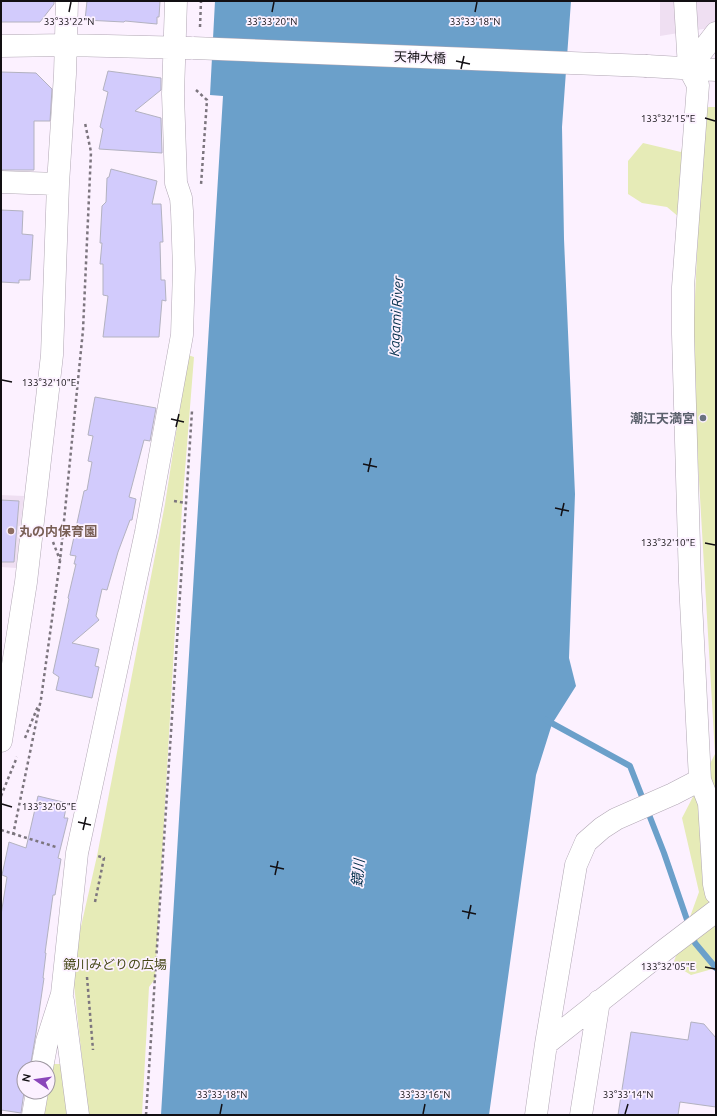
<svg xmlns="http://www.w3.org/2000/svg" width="717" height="1116" viewBox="0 0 717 1116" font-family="Ubuntu,'Noto Sans JP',sans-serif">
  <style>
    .built { fill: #efdff2 }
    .green { fill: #e6ebb7 }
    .water { fill: #6ba0ca }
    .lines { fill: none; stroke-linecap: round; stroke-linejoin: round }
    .stream { stroke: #6ba0ca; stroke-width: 6 }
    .building { fill: #d2cbfc; stroke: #b3b2c0 }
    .minor-casing { stroke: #b1a7b4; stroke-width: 23 }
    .path { stroke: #7c757e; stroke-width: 2.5; stroke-dasharray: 3 3; stroke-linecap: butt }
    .minor { stroke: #fff; stroke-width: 22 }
    .minor-bridge-casing { stroke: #b1a7b4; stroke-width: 23; stroke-linecap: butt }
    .minor-bridge { stroke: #fff; stroke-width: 22 }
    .ticks { fill: none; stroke: #120f13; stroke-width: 1.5 }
    .worship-dot { fill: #6b7280; stroke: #fcf1ff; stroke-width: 1.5 }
    .education-dot { fill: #8d6e63; stroke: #fcf1ff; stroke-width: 1.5 }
    .labels { text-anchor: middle; stroke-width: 3.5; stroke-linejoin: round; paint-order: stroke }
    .street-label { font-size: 13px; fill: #120f13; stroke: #fcf1ff }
    .worship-label { font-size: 13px; font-weight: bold; fill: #5b616d; stroke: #fcf1ff; text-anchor: end }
    .education-label { font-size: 13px; font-weight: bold; fill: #785e54; stroke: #fcf1ff; text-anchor: start }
    .park-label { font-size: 13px; fill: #464818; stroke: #fcf1ff }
    .water-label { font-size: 14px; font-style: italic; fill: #012d49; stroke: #fcf1ff }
    .ticks-label { font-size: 10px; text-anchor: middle; fill: #120f13; stroke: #fcf1ff; stroke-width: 3.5; stroke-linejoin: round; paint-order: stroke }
  </style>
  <rect width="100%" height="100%" fill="#fcf1ff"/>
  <path class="built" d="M660,1H716V30L703,29L660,36Z
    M1,495L24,496L16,568L1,567Z"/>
  <path class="green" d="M709,107H716V968L691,975L673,964L699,892L682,818L715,754L692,360L698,233L667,207L642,203L628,194V161L643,143L681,152L691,112Z
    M188,355L194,357L182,508L155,979L149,987L142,1115H88L72,966L97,856L165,504Z
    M48,1064H62L69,1115H41L44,1092H48Z"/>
  <path class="water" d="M215,1H571L562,127L564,239L575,494L569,658L576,686L552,724L536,775L489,1115H161L223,96L210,95Z"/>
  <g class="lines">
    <path class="stream" d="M546,720L630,766L664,853L695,943L716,968"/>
  </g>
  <path class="building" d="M1,1H54V4L40,22H1Z
    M87,1H160L159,17H157V24L125,21L124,22L85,20Z
    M108,71L161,78V90L135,111L161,118L162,153L99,149L103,129L100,127L108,92L103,90Z
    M1,72L36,73L52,89L50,121H34V170H1Z
    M111,169L157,181L152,204H161L163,242H160L161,280H165L166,301L162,300L159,337H103L108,296L103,295V264H100L102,243H100L102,206L106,202L107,178L109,177Z
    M1,210L23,211L22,234L33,235L30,280H19V283L1,282Z
    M95,397L156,408L150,441L144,440L129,497L136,499L132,520H130L118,552L107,590L102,589L96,616L99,620L72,643L99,649L95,666L99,667L92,698L56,690L59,677L53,673L69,599L68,598L76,564H74L76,556L70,555L84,491L87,490L92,462L88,461L93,436L88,435Z
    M1,500L19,501L14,562H1Z
    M38,796L67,803L64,818H68L58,858L61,859L55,895H53L45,953H46L43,978H44L36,1033L30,1068H24V1092L21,1113L1,1110V915L7,877L2,875L9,842L26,848Z
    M691,1022L704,1024L716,1038V1107L680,1102L678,1115H618L631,1032L688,1040Z"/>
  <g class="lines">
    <defs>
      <path id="minor" d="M1,46L66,45L190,48
        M647,66L716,70
        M689,68L716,33
        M1,182L58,184
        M1,741L26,582L52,355L58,184L65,74L67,1
        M700,780L709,803L714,884L716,893
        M63,1001L78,1115
        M546,1044L666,949L716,911
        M42,1068L47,1041L62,994L77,853L146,532L182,335L184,269L182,211L181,198L176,183L173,94L176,1
        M33,1115L37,1092
        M536,1115L546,1044L576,865L586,842L602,828L616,819L673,794L700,780L690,582L683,334V287L698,85L689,68L685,1
        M581,1115L599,1001"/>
    </defs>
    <use href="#minor" class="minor-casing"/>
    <path class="path" d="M200,27L201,1
      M196,90L207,100L201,185
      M174,501L186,503
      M53,542L60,560
      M25,738L38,706
      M1,796L17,757
      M1,830L56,847
      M13,835L41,699L60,561L83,330L91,152L85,123
      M95,902L104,858L98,856
      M87,977L93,1050
      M146,1115L192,411"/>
    <use href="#minor" class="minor"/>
    <defs>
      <path id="minor-bridge" d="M193,48L647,66"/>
    </defs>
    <use href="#minor-bridge" class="minor-bridge-casing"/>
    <use href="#minor-bridge" class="minor-bridge"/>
  </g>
  <path class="ticks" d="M69,12L71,2M272,12L274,2M475,12L477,2M456,61L470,64M461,69L464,56M705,118L715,121M2,380L12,382M171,419L184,422M176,427L179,414M363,464L377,467M368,472L371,458M555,508L569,511M561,516L564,503M705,543L715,545M2,804L12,807M78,822L91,825M83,830L86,817M270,866L284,869M275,875L278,861M462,911L476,914M468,919L471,905M705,967L715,969M220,1114L222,1104M423,1114L425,1104M625,1114L628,1104"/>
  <circle class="worship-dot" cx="703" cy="418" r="4"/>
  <circle class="education-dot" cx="11" cy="531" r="4"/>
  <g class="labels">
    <g class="street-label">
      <text transform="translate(420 57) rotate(2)" y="5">天神大橋</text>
    </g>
    <g class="worship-label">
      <text x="695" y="423">潮江天満宮</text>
    </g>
    <g class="education-label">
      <text x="19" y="536">丸の内保育園</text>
    </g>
    <g class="park-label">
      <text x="115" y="969">鏡川みどりの広場</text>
    </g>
    <g class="water-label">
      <text transform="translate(396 316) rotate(-87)" y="5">Kagami River</text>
      <text transform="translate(358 873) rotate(-85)" y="5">鏡川</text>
    </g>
  </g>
  <g class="ticks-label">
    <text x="69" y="25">33°33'22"N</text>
    <text x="272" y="25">33°33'20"N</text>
    <text x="475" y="25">33°33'18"N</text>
    <text x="668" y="122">133°32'15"E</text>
    <text x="49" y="386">133°32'10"E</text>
    <text x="668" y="546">133°32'10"E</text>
    <text x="49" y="810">133°32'05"E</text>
    <text x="668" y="970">133°32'05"E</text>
    <text x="222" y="1098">33°33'18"N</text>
    <text x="425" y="1098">33°33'16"N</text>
    <text x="628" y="1098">33°33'14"N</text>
  </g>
  <rect width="717" height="1116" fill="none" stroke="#120f13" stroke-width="4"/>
  <g transform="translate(36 1080) rotate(283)"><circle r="19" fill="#fcf1ff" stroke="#9e97a1"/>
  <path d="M0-3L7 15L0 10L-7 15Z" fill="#8a46ba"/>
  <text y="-6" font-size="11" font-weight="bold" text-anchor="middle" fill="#120f13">N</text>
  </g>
</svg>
